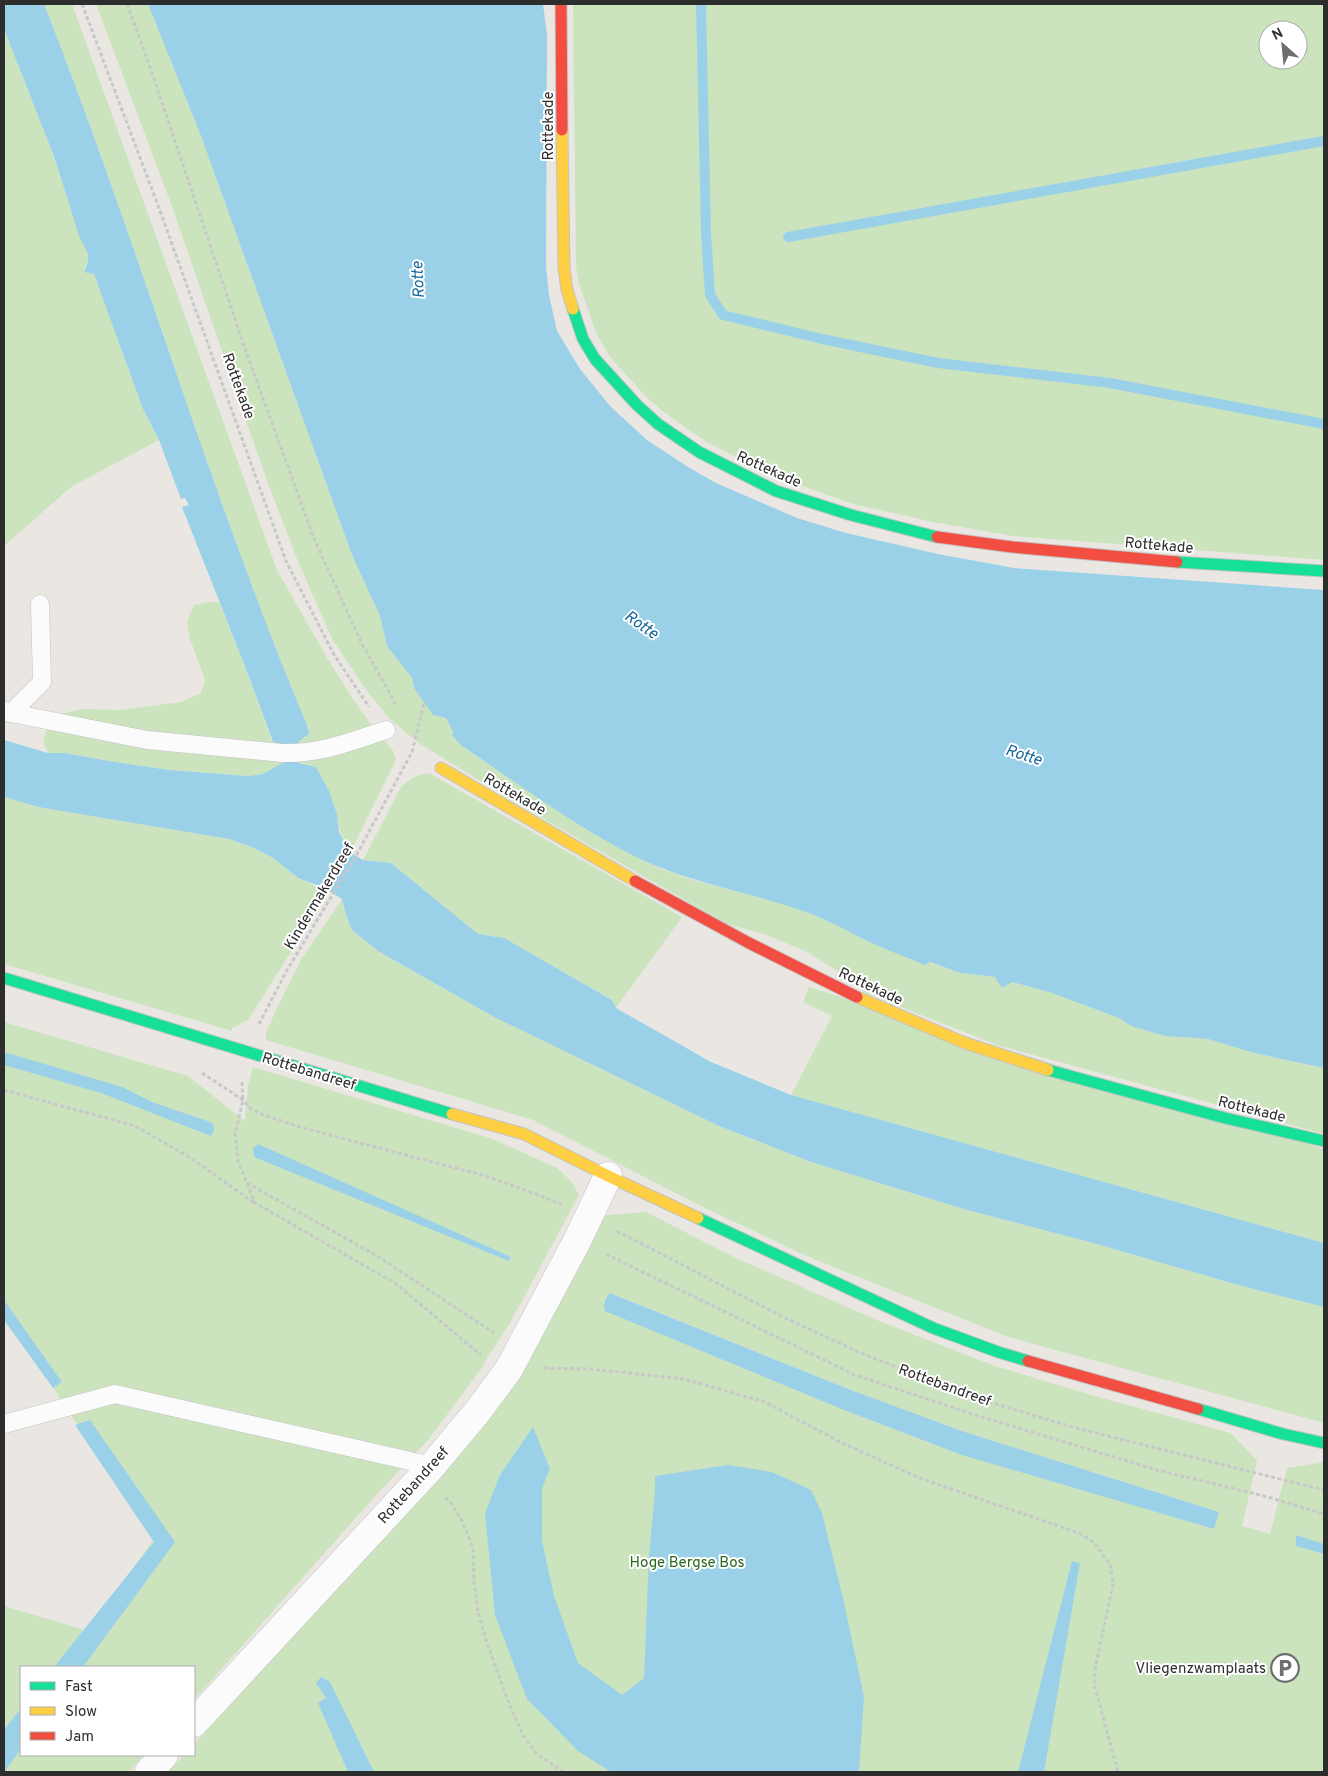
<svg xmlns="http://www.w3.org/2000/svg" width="1328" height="1776" viewBox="0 0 1328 1776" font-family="Overpass,sans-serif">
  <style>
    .green { fill: #cce4be; fill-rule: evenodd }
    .water { fill: #9ad1e9 }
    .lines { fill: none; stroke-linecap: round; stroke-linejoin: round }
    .stream { stroke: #9ad1e9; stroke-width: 10 }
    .lane-casing { stroke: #c4c3c3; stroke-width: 19 }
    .street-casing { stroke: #c4c3c3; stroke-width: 29 }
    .fast-casing { stroke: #c4c3c3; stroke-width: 13 }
    .slow-casing { stroke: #c4c3c3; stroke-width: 13 }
    .jam-casing { stroke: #c4c3c3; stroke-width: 13 }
    .path { stroke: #c8c8c8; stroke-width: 3; stroke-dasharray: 4 2.5; stroke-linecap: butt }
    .lane { stroke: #fcfbfb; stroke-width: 18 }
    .street { stroke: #fcfbfb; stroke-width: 28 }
    .fast { stroke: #16e098; stroke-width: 11 }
    .slow { stroke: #ffcf43; stroke-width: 11 }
    .jam { stroke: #f24e42; stroke-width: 11 }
    .labels { text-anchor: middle; stroke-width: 4; stroke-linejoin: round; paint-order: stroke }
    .street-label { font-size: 15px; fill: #2d2d2d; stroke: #fff }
    .park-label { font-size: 15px; fill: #2a681e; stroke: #fff }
    .poi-label { font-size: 15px; fill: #2d2d2d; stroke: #fff; text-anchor: end }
    .water-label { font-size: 16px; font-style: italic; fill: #13669a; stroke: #fff }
  </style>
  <rect width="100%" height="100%" fill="#eae7e3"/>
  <path class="green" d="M44,4H72L277,570L329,661L353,699L372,726L367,732L294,747L296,743L309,734L307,725C208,489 138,242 44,4Z
    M96,4H148L201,136L352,555L380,616L387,646L412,678L414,688L446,718L461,745L573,821L634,856L664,870L693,880L755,895L805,911L840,926L869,942L960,973L995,977L1052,993L1119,1018L1131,1026L1165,1036L1208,1039L1254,1053L1324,1068V1134L997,1045L866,993L836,970L805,951L764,934L727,924L514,802L422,745L407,734L389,718L366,690L332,639L297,559L266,478L170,201Z
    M573,4H1324V560L1013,536L933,522L853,504L771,475L705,441L665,413L645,396L610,357L596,333L579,284L576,267ZM1268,30H1298V60H1268Z
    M4,29L55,159L79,236L88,254V261L83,270L94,273L143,409L159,440L71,487L4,546Z
    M208,602H219L246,669L272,742L284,745L288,760L287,762L263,774L247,776L169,770L115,762L65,753H48L43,741L48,726L58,714L84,709L121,710L181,702L201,693L205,680L190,639L187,621L194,605Z
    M382,739C390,745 394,750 396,760L350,853C340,841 340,826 336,812C331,796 324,782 316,767L298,763L297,760Z
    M429,773L682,917L616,1008L612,1000L504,938L478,934L391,863L363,860L401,787C410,778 416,775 429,773Z
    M4,797L38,807L229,839L254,848L273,858L298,878L329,892L248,1020L232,1028V1031L4,964Z
    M342,899L346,915L352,930L378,951L494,1017L719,1126L811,1162L967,1210L1093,1243L1238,1285L1324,1307V1423L1008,1337L811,1258L705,1208L533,1120L266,1040V1033L276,1010L302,958Z
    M809,987L1324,1149V1243L791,1095L832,1016L803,1002Z
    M4,1022L188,1076L245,1121L248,1085L253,1067L493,1139L557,1168L571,1181L579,1195L509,1325L480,1369L487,1361L429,1439L378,1493L194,1700V1667H21V1755H144L129,1772H4V1606L88,1631L154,1539L53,1388L62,1382L4,1300Z
    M646,1212L732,1256L874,1319L995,1366L1091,1395L1231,1433L1257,1461L1242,1526L1270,1534L1287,1468L1324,1462V1544L1296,1535L1324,1550V1772H168L184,1755H194V1744L356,1565L606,1215ZM611,1293L851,1390L962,1431L1219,1512L966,1445L604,1303L606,1297Z"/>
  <path class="water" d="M4,4H44C138,242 208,489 307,725L309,734C293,745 294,745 298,763L316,767L329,791L337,814L339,832L349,852L363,860L391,863L478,934L504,938L612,1000L616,1008L711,1062L791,1095L1324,1243V1307L1238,1285L1093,1243L967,1210L811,1162L719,1126L494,1017L378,951L352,930L346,915L342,899L322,887L298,878L273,858L254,848L229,839L38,807L4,797V740L48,753H65L115,762L169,770L247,776L263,774L288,760L284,745L273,742L246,669L182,507L189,505L185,498L181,499L159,440L143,409L94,274L84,272L88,261V254L79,236L55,159L4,29Z
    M148,4H543L547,35L546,267L549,295L557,331L580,369L610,406L647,440L688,467L716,483L797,518L846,533L938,554L1014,568L1324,590V1068L1254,1053L1208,1039L1165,1036L1131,1026L1119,1018L1052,993L1012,982L1002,988L995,977L960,973L930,962L925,965C906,957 887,950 869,942C847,931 827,919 803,911C747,891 688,883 634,856C573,825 518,784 461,745L452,735L453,732L446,718L433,715L414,688L412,678L387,646L380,616L352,555L201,136Z
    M4,1052L122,1087L152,1102L213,1123L214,1130L211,1136L101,1093L4,1065Z
    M258,1144L511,1257L509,1261L254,1157L253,1148Z
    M610,1293L851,1390L962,1431L1219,1512L1214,1529L962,1455L844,1410L605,1311C603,1303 605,1298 610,1293Z
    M4,1300L62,1382L53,1388L4,1320Z
    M90,1420L175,1542L83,1667H54L154,1542L75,1425Z
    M533,1427L550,1469L542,1488V1541L554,1596L578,1663L622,1695L644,1678L649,1555L655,1491V1476L728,1465L772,1472L811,1490L822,1513L843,1598L864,1697L859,1772H611L578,1751L527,1699L495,1615L485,1513L500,1475Z
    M1296,1535L1324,1544V1554L1296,1546Z
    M1072,1561L1080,1563L1044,1772H1018Z
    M321,1677L330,1682L374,1772H348L318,1703L326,1698L316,1683Z
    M21,1708V1749L4,1772V1730Z"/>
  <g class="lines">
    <path class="stream" d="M701,4L706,233L710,295L723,315L822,339L938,363L1110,383L1324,424
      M788,237L1324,141"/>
    <defs>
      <path id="lane" d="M4,711L11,713L42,682L40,604
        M11,713L147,740L282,753C321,754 349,742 386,730
        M4,1424L115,1394L432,1466"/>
      <path id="street" d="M194,1723L432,1466L478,1411L509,1369L577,1241L608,1176
        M149,1772L164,1755"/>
      <path id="fast" d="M573,309L583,339L595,359L637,405L658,424L699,452L776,491L851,515L937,537
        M1177,562L1324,571
        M4,978L452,1114
        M1048,1070L1225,1118L1324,1141
        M698,1218L933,1328L998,1352L1028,1361
        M1198,1409L1283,1434L1324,1443"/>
      <path id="slow" d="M562,130L564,268L567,290L573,309
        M441,768L635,881
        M857,997L965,1043L1048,1070
        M452,1114L524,1134L608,1176L698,1218"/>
      <path id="jam" d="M561,4L562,130
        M937,537L1012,547L1177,562
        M635,881L749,943L857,997
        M1028,1361L1198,1409"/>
    </defs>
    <use href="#lane" class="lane-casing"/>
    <use href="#street" class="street-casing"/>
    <use href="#fast" class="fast-casing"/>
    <use href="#slow" class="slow-casing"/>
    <use href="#jam" class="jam-casing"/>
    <path class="path" d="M82,4L159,208L286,561L333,653L369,707
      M127,4L151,70L245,349L315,541L361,642L392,697L396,707
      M259,1024L286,972L357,854L412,752L424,703
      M202,1073L243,1100L251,1109L261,1114L303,1128L482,1175L534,1193L562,1205
      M242,1082L243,1100L235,1134L238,1161L255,1203L395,1283L481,1355
      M4,1090L135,1126L194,1160L254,1203
      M247,1183L377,1256L494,1333
      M617,1231L785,1318L863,1354L976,1398L1076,1428L1324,1490
      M606,1254L855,1375L972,1414L1157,1470L1268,1497L1324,1514
      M544,1368L590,1369L684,1379L765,1402L842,1443L922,1479L1079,1533L1095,1543L1111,1566L1113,1585L1096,1664L1094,1684L1118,1772
      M445,1498L450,1502L462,1521L473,1548L474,1581L478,1612L487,1643L511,1709L524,1737L537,1754L563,1772"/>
    <use href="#lane" class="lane"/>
    <use href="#street" class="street"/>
    <use href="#fast" class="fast"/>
    <use href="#slow" class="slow"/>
    <use href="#jam" class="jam"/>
  </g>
  <defs>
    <symbol id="parking-ring" viewBox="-11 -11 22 22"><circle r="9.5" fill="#fff" stroke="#6f6e6d" stroke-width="1.5"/><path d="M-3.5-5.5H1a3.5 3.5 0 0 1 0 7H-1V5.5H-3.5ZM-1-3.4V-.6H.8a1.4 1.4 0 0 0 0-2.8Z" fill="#6f6e6d"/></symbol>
  </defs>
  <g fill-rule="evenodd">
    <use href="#parking-ring" x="1269" y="1652" width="32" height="32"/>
  </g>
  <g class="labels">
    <g class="street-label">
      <text transform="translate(548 126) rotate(-90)" y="5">Rottekade</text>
      <text transform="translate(239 386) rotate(70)" y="5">Rottekade</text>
      <text transform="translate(769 469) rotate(24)" y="5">Rottekade</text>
      <text transform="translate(1159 545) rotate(5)" y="5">Rottekade</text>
      <text transform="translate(515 794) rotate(30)" y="5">Rottekade</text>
      <text transform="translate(319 896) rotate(-59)" y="5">Kindermakerdreef</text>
      <text transform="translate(871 986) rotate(25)" y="5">Rottekade</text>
      <text transform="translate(309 1071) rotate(17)" y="5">Rottebandreef</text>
      <text transform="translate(1252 1109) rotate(14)" y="5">Rottekade</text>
      <text transform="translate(945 1385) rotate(20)" y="5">Rottebandreef</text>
      <text transform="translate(413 1485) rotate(-48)" y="5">Rottebandreef</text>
    </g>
    <g class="park-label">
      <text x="687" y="1567">Hoge Bergse Bos</text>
    </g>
    <g class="poi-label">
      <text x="1266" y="1673">Vliegenzwamplaats</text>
    </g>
    <g class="water-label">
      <text transform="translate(417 280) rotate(-93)" y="6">Rotte</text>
      <text transform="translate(642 624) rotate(35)" y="6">Rotte</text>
      <text transform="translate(1024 754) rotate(17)" y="6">Rotte</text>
    </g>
  </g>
  <rect width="1328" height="1776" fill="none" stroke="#2d2d2d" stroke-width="10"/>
  <rect x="20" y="1666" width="175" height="90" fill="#ffffff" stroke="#ababab"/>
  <rect x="30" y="1682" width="25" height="8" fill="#16e098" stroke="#ababab"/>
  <text x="65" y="1691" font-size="15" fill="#2d2d2d">Fast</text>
  <rect x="30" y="1707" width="25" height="8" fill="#ffcf43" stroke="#ababab"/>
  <text x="65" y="1716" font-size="15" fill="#2d2d2d">Slow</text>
  <rect x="30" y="1732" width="25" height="8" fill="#f24e42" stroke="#ababab"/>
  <text x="65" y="1741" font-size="15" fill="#2d2d2d">Jam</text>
  <g transform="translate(1283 45) rotate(333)"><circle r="24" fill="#ffffff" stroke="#ababab"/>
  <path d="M0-4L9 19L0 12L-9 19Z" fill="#6f6e6d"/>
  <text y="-8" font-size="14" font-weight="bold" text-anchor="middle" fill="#2d2d2d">N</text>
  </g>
</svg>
